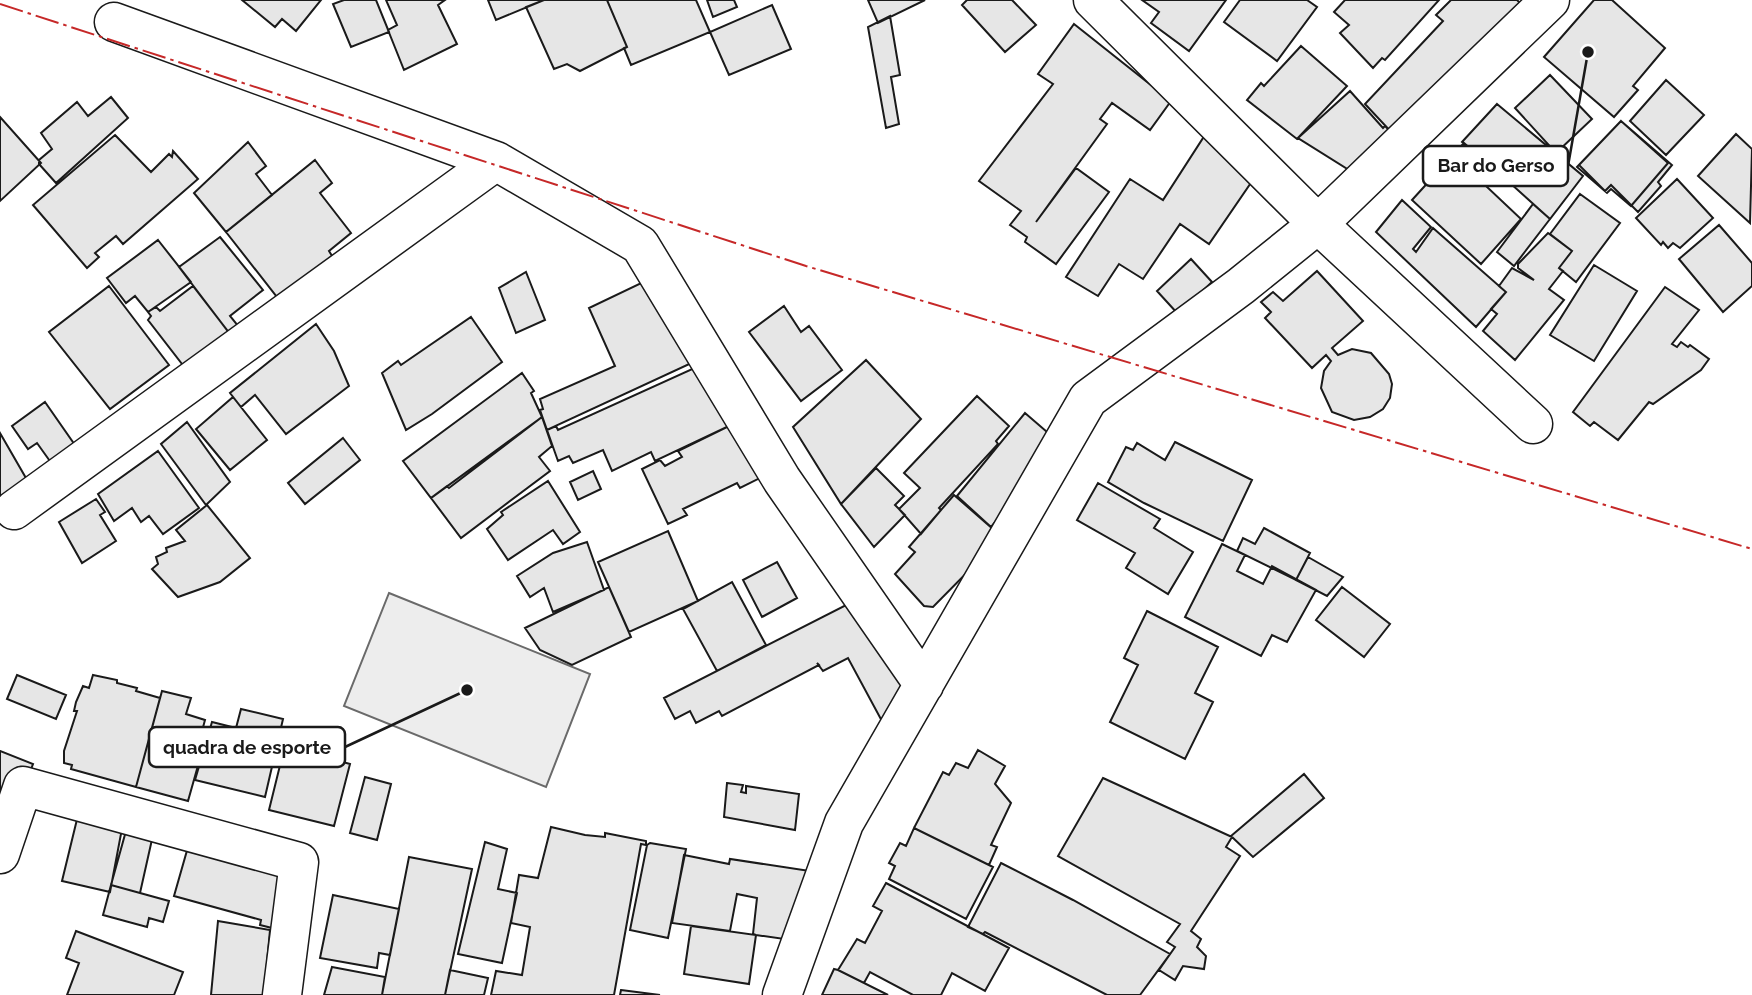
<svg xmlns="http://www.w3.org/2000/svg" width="1752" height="995" viewBox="0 0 1752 995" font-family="Raleway,sans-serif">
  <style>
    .built { fill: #ededed; stroke: #6a6a6a; stroke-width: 2 }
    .building { fill: #e6e6e6; stroke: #1a1a1a; stroke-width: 2 }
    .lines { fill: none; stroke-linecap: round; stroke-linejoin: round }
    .minor-casing { stroke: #1a1a1a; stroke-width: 41 }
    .minor { stroke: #fff; stroke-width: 38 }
    .power { stroke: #c62828; stroke-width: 2; stroke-dasharray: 24 5 3.5 5; stroke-linecap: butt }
    .leader { fill: none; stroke: #1a1a1a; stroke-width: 2.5 }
    .callout-dot { fill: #1a1a1a; stroke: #fff; stroke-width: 2.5 }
    .callout { fill: #fff; stroke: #1a1a1a; stroke-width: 2.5 }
    .callout-label { font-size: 19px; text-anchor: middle; font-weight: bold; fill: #1a1a1a }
  </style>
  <rect width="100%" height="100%" fill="#fff"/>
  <path class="built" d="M389,593L590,674L546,787L344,706Z"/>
  <path class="building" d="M242,0H321L296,31L282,19L275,27Z
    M344,0H376L389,32L351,47L333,4Z
    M386,0H445L438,5L457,44L404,70L388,30L397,25Z
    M488,0H544L496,20Z
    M544,0H607L627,47L580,71L567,64L554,69L526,7Z
    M607,0H696L710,32L631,65L624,48L627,47Z
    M707,0H734L737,7L713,17Z
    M868,0H925L878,23Z
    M967,0H1012L1036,25L1005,52L962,5Z
    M1142,0H1226L1189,51L1151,23L1159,12Z
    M1240,0H1307L1317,7L1277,61L1224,22Z
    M1345,0H1439L1385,60L1382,58L1373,68L1340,33L1349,25L1334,12Z
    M1451,0H1517L1526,9L1394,135L1365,104L1443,21L1436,15Z
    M1594,0H1612L1665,48L1633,86L1638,90L1614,117L1544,57Z
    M772,5L791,49L729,75L710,32Z
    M890,16L900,75L891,77L899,124L886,128L868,27Z
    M1074,24L1171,101L1150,130L1112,103L1100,119L1107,124L1036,222L1076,168L1109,192L1056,264L1025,242L1027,237L1010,225L1021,211L979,181L1053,84L1038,74Z
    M1301,46L1347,86L1297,139L1247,100L1261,83L1264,86Z
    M1550,75L1592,119L1556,153L1515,108Z
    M1666,80L1704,115L1666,155L1630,121Z
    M1350,91L1383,128L1385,126L1392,133L1349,170L1298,138Z
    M111,97L128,118L56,183L39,164V160L52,149L41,133L77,102L88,116Z
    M1497,104L1583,176L1550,219L1511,184L1515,179L1494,160L1489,166L1462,142Z
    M0,117L41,163L0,201Z
    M1621,121L1672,165L1658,182L1661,186L1638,212L1611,185L1605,191L1579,165Z
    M1621,121L1668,163L1631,206L1611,189L1607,193L1577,167Z
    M1736,134L1752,149L1750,223L1698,176Z
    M115,135L151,172L169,154L172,157L173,151L198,179L123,244L116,236L95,253L99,257L87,268L33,205Z
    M1205,135L1259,171L1209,244L1180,224L1143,279L1119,264L1098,296L1066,277L1130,179L1163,200Z
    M248,142L266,166L256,174L272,195L226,232L194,193Z
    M1464,143L1499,173L1487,187L1521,219L1481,264L1412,200Z
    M315,160L332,183L320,193L351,233L329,251L337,264L284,306L226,232Z
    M1677,179L1713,218L1680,248L1673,243L1668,248L1663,242L1661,245L1636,218Z
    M1580,194L1620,223L1576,282L1559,268L1572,251L1550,234Z
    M1402,200L1431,227L1413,249L1416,252L1433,228L1506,292L1476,327L1376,232Z
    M1533,204L1550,219L1514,266L1497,252Z
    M1719,225L1752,263V286L1723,312L1679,259Z
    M1548,233L1572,251L1559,268L1563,271L1549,289L1564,300L1515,360L1483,331L1497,314L1491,309L1506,292L1499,286L1512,268L1534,280L1518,268V264Z
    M220,237L263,290L230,316L239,327L230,334L179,267Z
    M158,240L191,282L148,312L135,296L126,303L107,278Z
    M1191,259L1212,282L1178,314L1157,291Z
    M1594,265L1637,291L1594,361L1550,335Z
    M1317,271L1363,321L1332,348L1338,355L1352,349L1371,353L1389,374L1392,384L1390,398L1383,409L1370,417L1354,420L1332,412L1321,388L1324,371L1331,361L1326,355L1312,368L1265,318L1271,312L1261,302L1273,292L1283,301Z
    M526,272L545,320L516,333L499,288Z
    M660,274L698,360L547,430L540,410L543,409L540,399L615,366L589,308Z
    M109,286L169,365L110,409L49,332Z
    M193,286L230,334L189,373L148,320L151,316L148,312L156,307L160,311Z
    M1665,287L1699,310L1672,344L1677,347L1681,342L1688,347L1690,345L1709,359L1701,370L1653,404L1649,402L1618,440L1594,422L1590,426L1573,412Z
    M784,306L801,332L809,326L842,370L801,401L749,332Z
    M471,317L502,362L432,414L406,430L382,373L398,361L401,365Z
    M316,324L334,351L349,386L286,434L255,395L241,407L230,393Z
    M866,360L921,419L841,504L793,427Z
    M701,365L729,426L655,461L651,452L612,471L603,450L573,463L569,456L558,461L547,430L556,426L558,430Z
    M522,373L534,391L531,393L542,417L431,498L403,461Z
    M977,396L1009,426L996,441L998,444L939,508L941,510L921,534L899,509L920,488L904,473Z
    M233,397L267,440L230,470L196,429Z
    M45,402L77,448L52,464L37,443L28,449L12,426Z
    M1025,413L1061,444L991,527L957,496Z
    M542,417L552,446L539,457L550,471L461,538L431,498L447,486L449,488Z
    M187,422L230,482L206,505L161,444Z
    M729,426L770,473L740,488L737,483L683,509L687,515L668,524L642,469L660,460L665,466L682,457L678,451Z
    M0,433L34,492L0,512Z
    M343,438L360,460L305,504L288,483Z
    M1175,442L1252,480L1223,541L1144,503L1108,482L1126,447L1133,450L1137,443L1165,460Z
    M158,451L199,508L163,534L149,516L141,522L132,508L114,521L98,494Z
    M876,468L904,496L895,505L905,515L874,547L841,504Z
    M593,471L601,489L578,500L570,482Z
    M548,481L580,532L563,544L553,530L508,560L487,529L503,515L501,512Z
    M1098,483L1160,519L1154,528L1193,552L1168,594L1126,568L1135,553L1077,520Z
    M954,495L1002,537L933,607L924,606L895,574L915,552L909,547Z
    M96,499L105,512L100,515L116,541L82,563L59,522Z
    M207,505L250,558L220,582L178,597L152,569L158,564L156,557L167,552L166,548L185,541L176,530Z
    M1264,528L1310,553L1296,580L1237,551L1243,538L1255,544Z
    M668,531L698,601L629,632L598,562Z
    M587,542L604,590L553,612L544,588L530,597L517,576L553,553Z
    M1222,544L1245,555L1237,571L1263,584L1272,566L1316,590L1287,642L1272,635L1261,656L1185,617Z
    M1308,557L1343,577L1327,596L1296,580Z
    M777,562L797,598L762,617L743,580Z
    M732,582L766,645L717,671L683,609Z
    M609,587L631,637L572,665L540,650L525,628Z
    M1342,587L1390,624L1364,657L1316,620Z
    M852,602L913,686L890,736L848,658L823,671L817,663L819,665L722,716L719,711L696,723L690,711L675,719L664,698Z
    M1147,611L1218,647L1195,693L1213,702L1185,759L1110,722L1138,665L1124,658Z
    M17,675L66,695L56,719L7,699Z
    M93,675L117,680V683L137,688L136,691L160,698L136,787L71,769L72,765L64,763V751L77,711H74L76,702L83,686L89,688Z
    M162,691L191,698L186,714L205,720L194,761L199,762L188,801L136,787Z
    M241,709L283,719L265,797L195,780L212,722L236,728Z
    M286,741L334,752L332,759L350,764L334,826L269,810Z
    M978,750L1005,766L995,784L1011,803L991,845L997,847L989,865L914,828L943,772L949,775L956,763L968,768Z
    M0,751L33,764L7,831L0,828Z
    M1304,774L1324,798L1253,857L1231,836Z
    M365,777L391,784L377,840L350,833Z
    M1103,778L1232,837L1226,847L1240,856L1191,931L1201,939L1197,947L1206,956L1204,969L1183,966L1175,980L1159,970L1175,947L1167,942L1180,924L1058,856Z
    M727,783L743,785L741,792L746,793V786L799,794L795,830L724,817Z
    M80,807L124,818L110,892L62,881Z
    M129,820L155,826L140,893L111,885Z
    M551,827L585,835L605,837V833L646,841V845L641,844L614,995H491L496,971L522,975L530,927L511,923L519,875L538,878Z
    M914,828L993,867L966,919L889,879L895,866L889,863L900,843L906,846Z
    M190,840L304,864L272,928L260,925L261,920L174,896Z
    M485,842L507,849L498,889L517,893L502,963L458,954Z
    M650,843L686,849L668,938L630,930L647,845Z
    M684,855L729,864L730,859L823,873L791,940L756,935L753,934L757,898L737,894L730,931L672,923Z
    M409,857L472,869L445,995H382Z
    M1001,863L1073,900L1170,954L1140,995H1107L985,932L983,934L968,927Z
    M886,883L1009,948L985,991L952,973L941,995H913L870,972L864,983L838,970L857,939L865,943L882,911L873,906Z
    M111,885L169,901L163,922L149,918L147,927L103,915Z
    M333,895L399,909L390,955L379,953L377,968L320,958Z
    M218,921L270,930L264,995H211Z
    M691,926L756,935L749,984L684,974Z
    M76,931L183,972L174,995H67L79,963L66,958Z
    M332,967L385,977L382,995H324Z
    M834,969L838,970L888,995H822Z
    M450,970L488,978L484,995H445Z
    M621,990L660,995H620Z"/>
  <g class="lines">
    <defs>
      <path id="minor" d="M1093,0L1318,224L1533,424
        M114,22L496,161L640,245L782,480L924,685
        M14,510L496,161
        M0,854L23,786L299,862L282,995
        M782,995L844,823L1088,399L1241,286L1318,224L1550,0"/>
    </defs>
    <use href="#minor" class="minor-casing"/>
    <use href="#minor" class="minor"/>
    <path class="power" d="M0,4L806,266L1752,549"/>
  </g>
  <path class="leader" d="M1588 52L1568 166M467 690L345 747"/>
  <g class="callout-dot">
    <circle cx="1588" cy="52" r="7"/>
    <circle cx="467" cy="690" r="7"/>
  </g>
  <g class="callout">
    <rect x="1423" y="146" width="145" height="40" rx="7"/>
    <rect x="149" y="727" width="196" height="40" rx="7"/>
  </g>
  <g class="callout-label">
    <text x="1496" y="172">Bar do Gerso</text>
    <text x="247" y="754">quadra de esporte</text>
  </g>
</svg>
